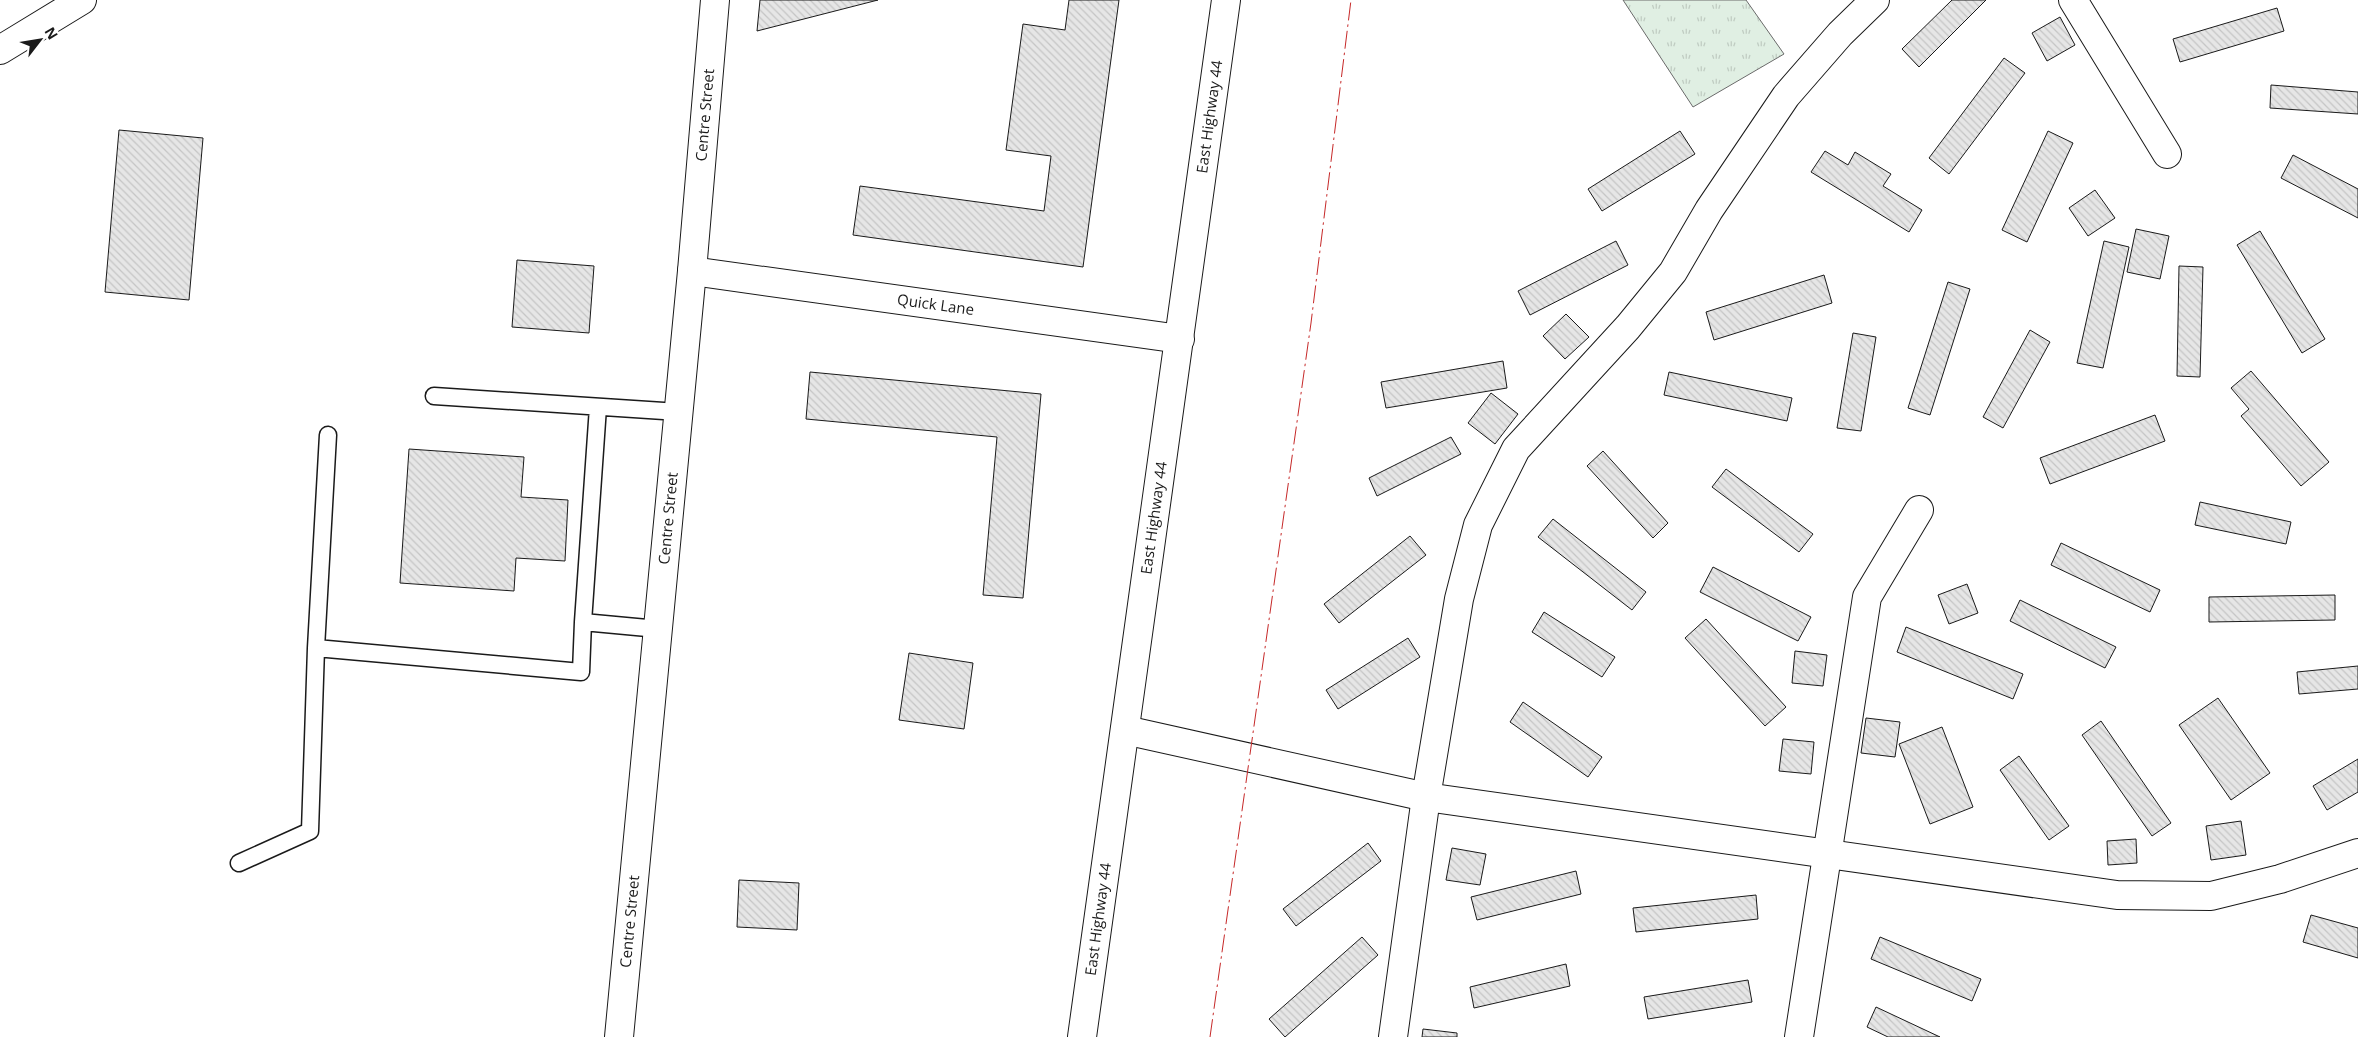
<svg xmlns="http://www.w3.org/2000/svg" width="2358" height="1037" viewBox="0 0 2358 1037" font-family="'Open Sans',sans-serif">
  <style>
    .grass { fill: url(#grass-tufts); stroke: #6a6a6a }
    .building { fill: url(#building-back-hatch); stroke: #1a1a1a }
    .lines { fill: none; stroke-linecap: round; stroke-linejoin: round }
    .service-casing { stroke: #1a1a1a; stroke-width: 19 }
    .minor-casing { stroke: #1a1a1a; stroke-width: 30 }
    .tertiary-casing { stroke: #1a1a1a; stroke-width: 30 }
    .primary-casing { stroke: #1a1a1a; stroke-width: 30 }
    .service { stroke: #fff; stroke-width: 16 }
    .minor { stroke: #fff; stroke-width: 28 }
    .tertiary { stroke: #fff; stroke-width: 28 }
    .primary { stroke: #fff; stroke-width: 28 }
    .power { stroke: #c62828; stroke-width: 1; stroke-dasharray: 18 4 2.5 4; stroke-linecap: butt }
    .labels { text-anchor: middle; stroke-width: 4; stroke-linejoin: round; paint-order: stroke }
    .street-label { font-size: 15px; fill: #1a1a1a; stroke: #fff }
  </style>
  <defs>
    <pattern id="grass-tufts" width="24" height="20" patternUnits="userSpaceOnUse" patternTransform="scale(1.25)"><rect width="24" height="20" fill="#e0efe3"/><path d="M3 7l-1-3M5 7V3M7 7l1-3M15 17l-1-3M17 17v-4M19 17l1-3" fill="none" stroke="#c0ccc2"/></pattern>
    <pattern id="building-back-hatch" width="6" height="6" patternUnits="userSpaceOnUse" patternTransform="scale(1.25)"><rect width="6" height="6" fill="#e6e6e6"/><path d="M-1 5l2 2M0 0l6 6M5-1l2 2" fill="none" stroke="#c5c5c5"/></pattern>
  </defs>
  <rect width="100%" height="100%" fill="#fff"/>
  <path class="grass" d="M1623,0H1746L1784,54L1693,107Z"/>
  <path class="building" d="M760,0H878L757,31Z
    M1069,0H1119L1083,267L853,235L860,186L1044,211L1051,156L1006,150L1023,24L1065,30Z
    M1952,0H1986L1919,67L1902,49Z
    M2277,8L2284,31L2180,62L2173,39Z
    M2060,17L2075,45L2047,61L2032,33Z
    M2004,58L2025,73L1949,174L1929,158Z
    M2271,85L2358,92V114L2270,108Z
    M119,130L203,138L189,300L105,292Z
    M1680,131L1695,154L1602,211L1588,189Z
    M2048,131L2073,143L2027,242L2002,230Z
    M1825,151L1848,165L1855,152L1891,174L1883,186L1922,210L1909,232L1811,172Z
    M2293,155L2358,189V218L2281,178Z
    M2095,190L2115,218L2088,236L2069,208Z
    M2136,229L2169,236L2160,279L2127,272Z
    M2260,231L2325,339L2302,353L2237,245Z
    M1616,241L1628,265L1530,315L1518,291Z
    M2104,241L2129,247L2103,368L2077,363Z
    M517,260L594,266L589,333L512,327Z
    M2179,266L2203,267L2200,377L2177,376Z
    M1824,275L1832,303L1714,340L1706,312Z
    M1948,282L1970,289L1930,415L1908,408Z
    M1566,314L1589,337L1565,359L1543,336Z
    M2030,330L2050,342L2003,428L1983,417Z
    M1853,333L1876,337L1861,431L1837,428Z
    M1503,361L1507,388L1386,408L1381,382Z
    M2251,371L2329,462L2301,486L2241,416L2249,409L2231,388Z
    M810,372L1041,394L1023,598L983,595L997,437L806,419Z
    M1669,372L1792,398L1787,421L1664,395Z
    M1491,393L1518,414L1495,444L1468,423Z
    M2155,415L2165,441L2050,484L2040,458Z
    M1451,437L1461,454L1377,496L1369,478Z
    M409,449L524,457L521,497L568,500L565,561L516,558L514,591L400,583Z
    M1603,451L1668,523L1653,538L1587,466Z
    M1726,469L1813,534L1799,552L1712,487Z
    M2200,502L2291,522L2286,544L2195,525Z
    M1553,519L1646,592L1632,610L1538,537Z
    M1410,536L1426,555L1339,623L1324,604Z
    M2061,543L2160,590L2150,612L2051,565Z
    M1713,567L1811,617L1798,641L1700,592Z
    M1967,584L1978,613L1949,624L1938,595Z
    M2335,595V620L2209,622V597Z
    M2020,600L2116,647L2105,668L2010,621Z
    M1544,612L1615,657L1602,677L1532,632Z
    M1706,619L1786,707L1765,726L1685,638Z
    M1906,627L2023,674L2013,699L1897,652Z
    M1408,638L1420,657L1338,709L1326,690Z
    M1795,651L1827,655L1823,686L1792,683Z
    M909,653L973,663L964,729L899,720Z
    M2358,666V689L2299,694L2297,672Z
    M2218,698L2270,773L2231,800L2179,725Z
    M1523,702L1602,757L1588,777L1510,722Z
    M1866,718L1900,722L1895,757L1861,753Z
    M2101,721L2171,823L2152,836L2082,735Z
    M1942,727L1973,807L1930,824L1899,744Z
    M1783,739L1814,742L1811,774L1779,771Z
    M2019,756L2069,826L2049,840L2000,770Z
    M2358,759V792L2327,810L2313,786Z
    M2241,821L2246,855L2211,860L2206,826Z
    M2136,839L2137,863L2108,865L2107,841Z
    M1368,843L1381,861L1296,926L1283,909Z
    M1452,848L1486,854L1480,885L1446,880Z
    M1576,871L1581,894L1477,920L1471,897Z
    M739,880L799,883L797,930L737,927Z
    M1756,895L1758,919L1636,932L1633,908Z
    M2311,915L2358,928V958L2303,942Z
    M1362,937L1378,955L1285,1037L1269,1019Z
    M1880,937L1981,979L1972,1001L1871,959Z
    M1566,964L1570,986L1474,1008L1470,987Z
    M1748,980L1752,1002L1648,1019L1644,997Z
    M1876,1007L1940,1037H1888L1867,1027Z
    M1423,1029L1457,1033V1037H1422Z"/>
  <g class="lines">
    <defs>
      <path id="service" d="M434,396L679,412
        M598,407L583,622L658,629
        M328,435L316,648L581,672L583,622
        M239,863L310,831L316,648"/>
      <g id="minor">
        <path d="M2073,0L2167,154"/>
        <path id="s1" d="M692,271L1180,339"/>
        <path d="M1125,730L1426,797L2117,895L2211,896L2280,879L2358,853"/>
        <path id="s2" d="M619,1037L692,271L715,0"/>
        <path d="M1393,1037L1426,797L1459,599L1478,525L1516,449L1628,327L1673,272L1709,210L1786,96L1840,34L1875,0"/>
        <path d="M1799,1037L1867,597L1919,510"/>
      </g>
      <path id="tertiary" d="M0,50L82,0"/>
      <g id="primary">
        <path id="s3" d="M1082,1037L1226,0"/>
      </g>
    </defs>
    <use href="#service" class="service-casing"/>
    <use href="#minor" class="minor-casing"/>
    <use href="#tertiary" class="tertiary-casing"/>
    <use href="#primary" class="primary-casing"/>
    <use href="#service" class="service"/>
    <use href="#minor" class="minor"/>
    <use href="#tertiary" class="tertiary"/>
    <use href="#primary" class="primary"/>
    <path class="power" d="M1210,1037L1311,323L1351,0"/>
  </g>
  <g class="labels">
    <g class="street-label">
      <text dy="5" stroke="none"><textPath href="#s2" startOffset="926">Centre Street</textPath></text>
      <text dy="5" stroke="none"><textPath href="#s3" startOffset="929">East Highway 44</textPath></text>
      <text dy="5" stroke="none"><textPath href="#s1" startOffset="246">Quick Lane</textPath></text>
      <text dy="5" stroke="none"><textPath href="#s2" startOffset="521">Centre Street</textPath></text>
      <text dy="5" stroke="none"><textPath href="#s3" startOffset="524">East Highway 44</textPath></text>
      <text dy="5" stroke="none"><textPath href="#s3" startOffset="119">East Highway 44</textPath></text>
      <text dy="5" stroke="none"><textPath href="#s2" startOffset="116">Centre Street</textPath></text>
    </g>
  </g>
  <g transform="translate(40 40) rotate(59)" stroke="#ffffff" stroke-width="4" paint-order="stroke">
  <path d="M0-4L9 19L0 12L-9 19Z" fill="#1a1a1a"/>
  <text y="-8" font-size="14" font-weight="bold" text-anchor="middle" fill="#1a1a1a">N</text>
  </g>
</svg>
